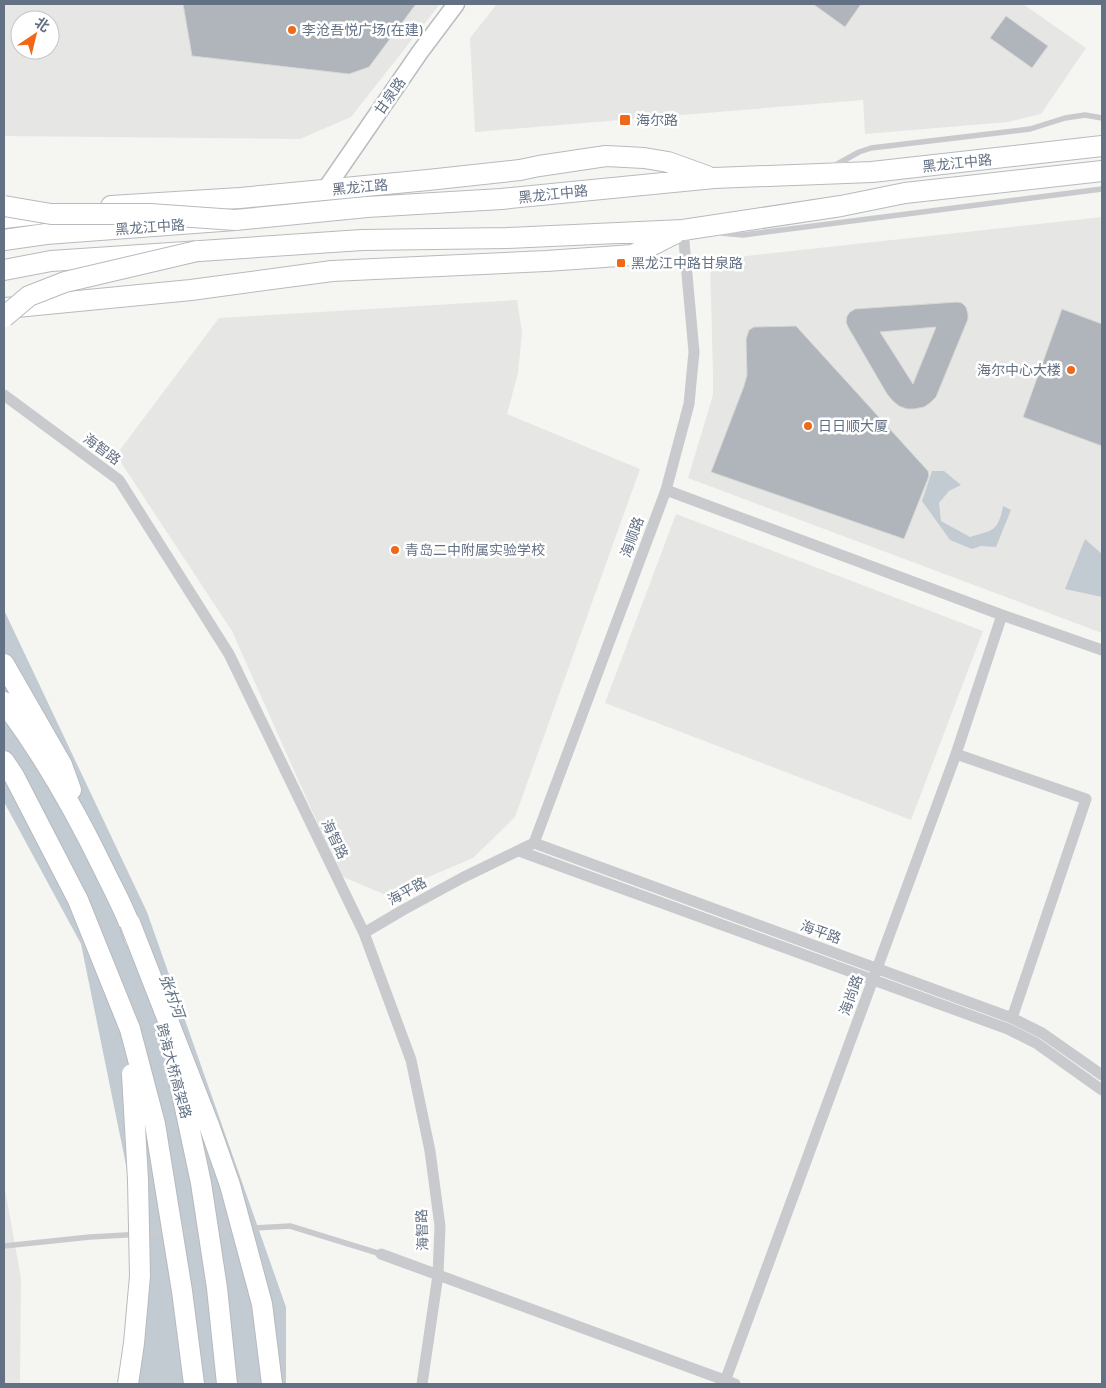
<svg xmlns="http://www.w3.org/2000/svg" width="1106" height="1388" viewBox="0 0 1106 1388" font-family="Overpass,'Noto Sans SC',sans-serif">
  <style>
    .built { fill: #e6e6e5; fill-rule: evenodd }
    .water { fill: #c3cbd2 }
    .building { fill: #b0b5bc; stroke: #d7d7d5; fill-rule: evenodd }
    .lines { fill: none; stroke-linecap: round; stroke-linejoin: round }
    .secondary-casing { stroke: #babdc2; stroke-width: 19 }
    .highway-casing { stroke: #b7babe; stroke-width: 22 }
    .lane { stroke: #c8cace; stroke-width: 5.5 }
    .street { stroke: #c8cace; stroke-width: 11 }
    .secondary { stroke: #fff; stroke-width: 16 }
    .highway { stroke: #fff; stroke-width: 20 }
    .highway-bridge-casing { stroke: #b7babe; stroke-width: 22; stroke-linecap: butt }
    .highway-bridge { stroke: #fff; stroke-width: 20 }
    .poi-dot { fill: #ef6919; stroke: #fff; stroke-width: 2 }
    .labels { text-anchor: middle; stroke-width: 5; stroke-linejoin: round; paint-order: stroke }
    .poi-label { font-size: 14px; fill: #637185; stroke: #fff; text-anchor: start }
    .street-label { font-size: 14px; fill: #637185; stroke: #fff }
    .water-label { font-size: 15px; font-style: italic; fill: #5e7382; stroke: #fff }
  </style>
  <rect width="100%" height="100%" fill="#f5f6f2"/>
  <path class="built" d="M4,4H440L351,117L300,139L4,136ZM20,20H50V50H20Z
    M497,4H1023L1086,48L1041,114L1008,122L865,134L863,100L475,132L470,38Z
    M1102,217V633L688,478L713,395V375L710,260Z
    M517,300L522,332L518,373L507,414L640,469L515,817L473,858L386,895L341,876L232,631L116,455L219,318Z
    M676,514L983,631L911,820L605,703Z
    M4,1184L21,1278L20,1384H4Z"/>
  <path class="water" d="M932,471H944L961,485L949,491L939,503L941,521L970,537C993,530 998,532 1003,506L1011,510L996,547L981,546L972,549L950,540L922,501Z
    M1085,539L1102,554V597L1065,589Z
    M4,610L147,912L286,1307V1384H130L149,1278L81,944L4,802Z"/>
  <path class="building" d="M183,4H416L369,67L349,74L192,56Z
    M813,4H861L845,27Z
    M1006,16L1048,46L1032,68L990,38Z
    M957,302L962,303L966,307L968,314V319L936,397L930,403L924,407L914,409H907L899,406L893,401L887,394L848,327L846,322L847,316L850,312L855,309ZM936,327L913,384L880,332Z
    M1062,309L1102,324V446L1023,417Z
    M796,326L928,471L929,476L904,539L711,472L744,386L747,375L746,339L749,330L754,327Z"/>
  <g class="lines">
    <defs>
      <path id="secondary" d="M325,190L420,52L456,4"/>
      <path id="highway" d="M111,206L240,198L428,180L520,170L539,166L606,156L644,158L668,162L707,176
        M4,218L38,214
        M4,240L46,234L235,220L367,207L501,199L714,178L872,172L1102,146
        M4,270L51,261L362,240L507,238L683,230L841,206L905,193L1102,171
        M6,308L191,290L332,271L546,261L633,255L676,233
        M4,664L62,765L71,790
        M4,702C43,754 76,812 104,870C115,893 128,915 135,940
        M4,761L14,776L78,900L130,1029"/>
    </defs>
    <use href="#secondary" class="secondary-casing"/>
    <use href="#highway" class="highway-casing"/>
    <path class="lane" d="M832,167L859,152L871,148L1030,129L1065,118L1085,115L1102,118
      M720,233L743,235L1102,189
      M4,1246L90,1237L290,1226L381,1254"/>
    <path class="street" d="M4,395L119,480L229,654L364,933L411,1060L430,1151L440,1226L438,1275L422,1384
      M666,490L1002,615L1102,650
      M956,754L1086,799L1012,1018
      M534,843L666,490L689,404L694,352L683,230
      M519,851L1008,1029L1036,1043L1102,1090
      M364,933L403,910L462,878L534,843L1012,1018L1042,1033L1102,1075
      M381,1254L735,1384
      M724,1384L956,754L1002,615"/>
    <use href="#secondary" class="secondary"/>
    <use href="#highway" class="highway"/>
    <defs>
      <path id="highway-bridge" d="M4,206L51,214H150L235,220
        M4,317L29,296L65,282L197,251
        M130,923L210,1128L230,1185L262,1304L272,1384
        M130,1029L155,1124L182,1291L194,1384
        M178,1075L201,1183L217,1288L227,1384
        M128,1384L134,1343L140,1276L138,1180L132,1074"/>
    </defs>
    <use href="#highway-bridge" class="highway-bridge-casing"/>
    <use href="#highway-bridge" class="highway-bridge"/>
  </g>
  <g class="poi-dot">
    <circle cx="292" cy="30" r="5"/>
    <rect x="619" y="114" width="12" height="12" rx="2.5"/>
    <rect x="616" y="258" width="10" height="10" rx="2.5"/>
    <circle cx="1071" cy="370" r="5"/>
    <circle cx="808" cy="426" r="5"/>
    <circle cx="395" cy="550" r="5"/>
  </g>
  <g class="labels">
    <g class="poi-label">
      <text x="302" y="35">李沧吾悦广场(在建)</text>
      <text x="636" y="125">海尔路</text>
      <text x="631" y="268">黑龙江中路甘泉路</text>
      <text x="1061" y="375" text-anchor="end">海尔中心大楼</text>
      <text x="818" y="431">日日顺大厦</text>
      <text x="405" y="555">青岛二中附属实验学校</text>
    </g>
    <g class="street-label">
      <text transform="translate(390 96) rotate(-55)" y="5">甘泉路</text>
      <text transform="translate(957 163) rotate(-6)" y="5">黑龙江中路</text>
      <text transform="translate(360 187) rotate(-5)" y="5">黑龙江路</text>
      <text transform="translate(553 194) rotate(-6)" y="5">黑龙江中路</text>
      <text transform="translate(150 227) rotate(-4)" y="5">黑龙江中路</text>
      <text transform="translate(102 449) rotate(36)" y="5">海智路</text>
      <text transform="translate(632 537) rotate(-70)" y="5">海顺路</text>
      <text transform="translate(335 839) rotate(64)" y="5">海智路</text>
      <text transform="translate(407 891) rotate(-29)" y="5">海平路</text>
      <text transform="translate(821 932) rotate(20)" y="5">海平路</text>
      <text transform="translate(851 995) rotate(-70)" y="5">海尚路</text>
      <text transform="translate(174 1071) rotate(75)" y="5">跨海大桥高架路</text>
      <text transform="translate(422 1230) rotate(-92)" y="5">海智路</text>
    </g>
    <g class="water-label">
      <text transform="translate(172 996) rotate(70)" y="5">张村河</text>
    </g>
  </g>
  <rect width="1106" height="1388" fill="none" stroke="#637185" stroke-width="10"/>
  <g transform="translate(35 35) rotate(35)"><circle r="24" fill="#ffffff" stroke="#c1c6ce"/>
  <path d="M0-4L9 19L0 12L-9 19Z" fill="#ef6919"/>
  <text y="-8" font-size="14" font-weight="bold" text-anchor="middle" fill="#637185">北</text>
  </g>
</svg>
